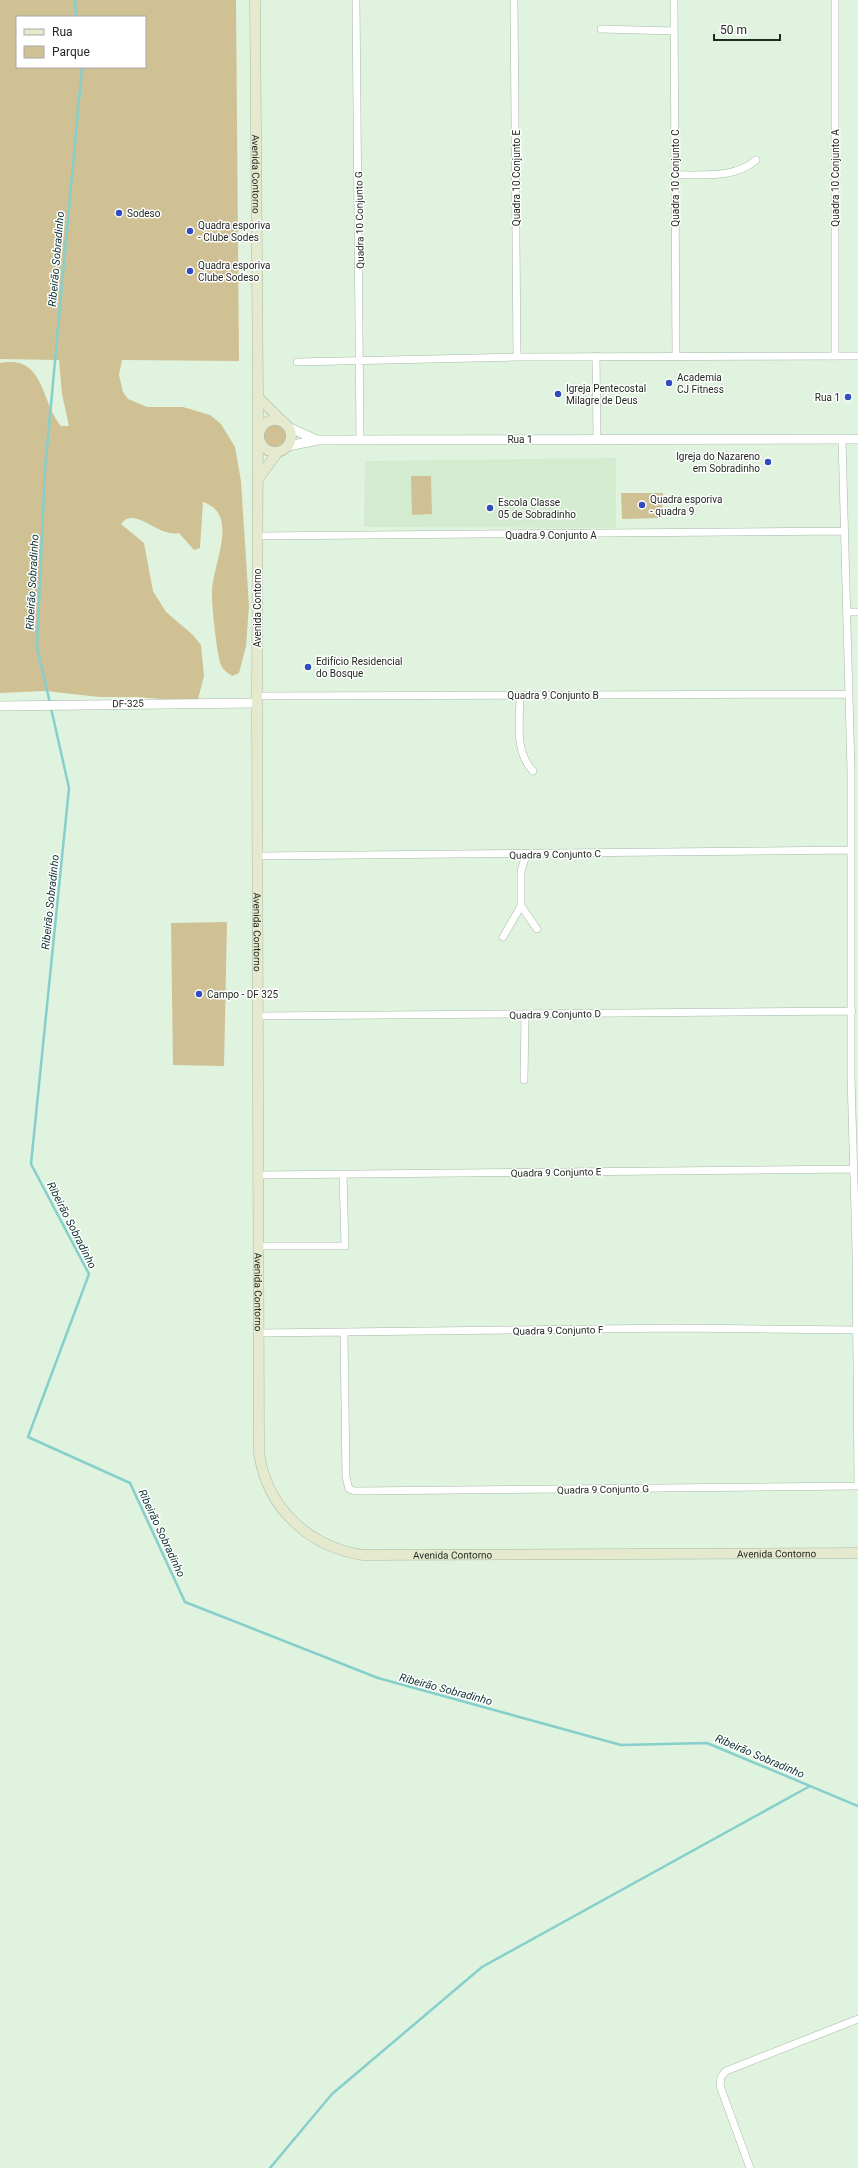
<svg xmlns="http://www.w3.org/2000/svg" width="858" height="2168" viewBox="0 0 858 2168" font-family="Roboto,sans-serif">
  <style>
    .built { fill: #d3ecd0 }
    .green { fill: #d0c195; fill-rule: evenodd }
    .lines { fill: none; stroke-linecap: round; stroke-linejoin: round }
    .stream { stroke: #86cfcc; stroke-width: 2.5 }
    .minor-casing { stroke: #a6b9a4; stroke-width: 8 }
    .tertiary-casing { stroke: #a6b9a4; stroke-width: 10 }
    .secondary-casing { stroke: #a6b9a4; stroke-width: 11 }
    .minor { stroke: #fff; stroke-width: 7 }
    .tertiary { stroke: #fff; stroke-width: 9 }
    .secondary { stroke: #e5eace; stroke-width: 10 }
    .poi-dot { fill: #324cbd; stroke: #fff; stroke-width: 1.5 }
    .labels { text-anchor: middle; stroke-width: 3; stroke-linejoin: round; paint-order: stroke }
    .street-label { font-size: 10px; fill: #222921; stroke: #fff }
    .poi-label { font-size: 10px; fill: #222921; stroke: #fff; text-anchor: start }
    .water-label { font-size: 11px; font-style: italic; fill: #0c3130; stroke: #fff }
  </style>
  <rect width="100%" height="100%" fill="#e0f3de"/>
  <path class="built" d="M616,458V528L364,527L365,461Z"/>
  <path class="green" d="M0,0H236L239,361L122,360L119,375L123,392L128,399L147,407H183L210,415L221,424L235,447L241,481L249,606L246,646L239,673L232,676C228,673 223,670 221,665C217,656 211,601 212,590C213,564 240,514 203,502L200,548L194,550L179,533C158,538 135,505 121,524L144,543L153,591L166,612L193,635L201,645L204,676L198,699L186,701L137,697H99L46,691L0,693V363C45,355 40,400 61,426H69L62,394L59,360L0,359ZM17,17H145V67H17Z
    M263 437a12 12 0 1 1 24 0a12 12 0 1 1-24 0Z
    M411,476H431L432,514L412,515Z
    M621,493H663L662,518L622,519Z
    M227,922L224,1066L173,1065L171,923Z"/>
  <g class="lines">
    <path class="stream" d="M75,0L76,17
      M50,703L37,647L45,470L82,67
      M51,708L69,788L31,1164L89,1274L28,1437L130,1483L185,1602L378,1678L621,1745L707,1743L858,1806
      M270,2168L332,2094L482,1967L810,1786"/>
    <defs>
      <path id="minor" d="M356,0L360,440
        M514,0L517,357
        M674,0L676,356
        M835,0V356
        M601,29L674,31
        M675,175C704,174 734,179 756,160
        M596,356L597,438
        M297,362L517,357L858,356
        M842,439L851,771V1077L856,1248L858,1486
        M257,536L845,531
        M848,612H858
        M520,695C520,721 514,751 533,771
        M257,696L848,694
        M258,856L851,850
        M521,906L537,929
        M503,937L521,906V871L526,855
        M258,1016L852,1011
        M524,1080L525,1015
        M259,1175L853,1169
        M260,1246H345L343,1174
        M260,1333L679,1328L856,1330
        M344,1334L346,1477L349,1489L355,1491L858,1486
        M750,2168L720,2086L721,2077L726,2071L858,2019"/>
      <path id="tertiary" d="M288,427L317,440
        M288,446L318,440L858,439
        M0,706L257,703"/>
      <g id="secondary">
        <path id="s1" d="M255,0L258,397L257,703L259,1453C267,1508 309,1547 363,1555L858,1553"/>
        <path d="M258,397L283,422"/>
        <circle cx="275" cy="436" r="16"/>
        <path d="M258,479L277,453"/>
      </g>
    </defs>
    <use href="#minor" class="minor-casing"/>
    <use href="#tertiary" class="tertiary-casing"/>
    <use href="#secondary" class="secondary-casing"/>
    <use href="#minor" class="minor"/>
    <use href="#tertiary" class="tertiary"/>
    <use href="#secondary" class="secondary"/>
  </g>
  <g class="poi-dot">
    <circle cx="119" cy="213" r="4"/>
    <circle cx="190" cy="231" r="4"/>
    <circle cx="190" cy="271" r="4"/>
    <circle cx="669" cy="383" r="4"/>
    <circle cx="558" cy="394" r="4"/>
    <circle cx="848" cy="397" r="4"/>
    <circle cx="768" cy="462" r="4"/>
    <circle cx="642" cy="505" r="4"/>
    <circle cx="490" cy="508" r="4"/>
    <circle cx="308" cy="667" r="4"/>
    <circle cx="199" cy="994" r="4"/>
  </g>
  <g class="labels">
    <g class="street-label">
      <text dy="4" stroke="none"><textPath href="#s1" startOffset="174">Avenida Contorno</textPath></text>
      <text transform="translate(516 178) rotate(-90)" y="4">Quadra 10 Conjunto E</text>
      <text transform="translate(675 178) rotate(-90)" y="4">Quadra 10 Conjunto C</text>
      <text transform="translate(835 178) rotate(-90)" y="4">Quadra 10 Conjunto A</text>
      <text transform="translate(359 220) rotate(-91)" y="4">Quadra 10 Conjunto G</text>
      <text x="520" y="443">Rua 1</text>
      <text x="551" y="539">Quadra 9 Conjunto A</text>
      <text transform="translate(257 608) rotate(-90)" y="4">Avenida Contorno</text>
      <text x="553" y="699">Quadra 9 Conjunto B</text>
      <text transform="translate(128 703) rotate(-1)" y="4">DF-325</text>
      <text transform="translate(555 854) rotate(-1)" y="4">Quadra 9 Conjunto C</text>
      <text dy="4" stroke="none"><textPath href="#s1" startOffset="932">Avenida Contorno</textPath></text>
      <text transform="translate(555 1014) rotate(-1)" y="4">Quadra 9 Conjunto D</text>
      <text transform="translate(556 1172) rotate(-1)" y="4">Quadra 9 Conjunto E</text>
      <text dy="4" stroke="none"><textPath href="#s1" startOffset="1292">Avenida Contorno</textPath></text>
      <text transform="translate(558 1330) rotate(-1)" y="4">Quadra 9 Conjunto F</text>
      <text transform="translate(603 1489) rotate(-1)" y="4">Quadra 9 Conjunto G</text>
      <text dy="4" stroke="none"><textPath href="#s1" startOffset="2023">Avenida Contorno</textPath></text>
      <text dy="4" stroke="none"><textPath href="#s1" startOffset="1699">Avenida Contorno</textPath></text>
    </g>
    <g class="poi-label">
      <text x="127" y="217">Sodeso</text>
      <text x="198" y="229">Quadra esporiva<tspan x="198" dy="12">- Clube Sodes</tspan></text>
      <text x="198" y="269">Quadra esporiva<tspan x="198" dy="12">Clube Sodeso</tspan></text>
      <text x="677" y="381">Academia<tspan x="677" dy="12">CJ Fitness</tspan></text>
      <text x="566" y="392">Igreja Pentecostal<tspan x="566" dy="12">Milagre de Deus</tspan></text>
      <text x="840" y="401" text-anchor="end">Rua 1</text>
      <text x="760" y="460" text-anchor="end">Igreja do Nazareno<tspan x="760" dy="12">em Sobradinho</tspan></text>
      <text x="650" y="503">Quadra esporiva<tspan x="650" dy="12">- quadra 9</tspan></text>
      <text x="498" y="506">Escola Classe<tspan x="498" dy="12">05 de Sobradinho</tspan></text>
      <text x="316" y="665">Edifício Residencial<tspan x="316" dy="12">do Bosque</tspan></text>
      <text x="207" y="998">Campo - DF 325</text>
    </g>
    <g class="water-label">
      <text transform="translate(56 259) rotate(-85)" y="4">Ribeirão Sobradinho</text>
      <text transform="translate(32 582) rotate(-87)" y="4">Ribeirão Sobradinho</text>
      <text transform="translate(50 902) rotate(-84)" y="4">Ribeirão Sobradinho</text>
      <text transform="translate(72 1225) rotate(63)" y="4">Ribeirão Sobradinho</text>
      <text transform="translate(162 1533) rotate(65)" y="4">Ribeirão Sobradinho</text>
      <text transform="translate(446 1689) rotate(15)" y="4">Ribeirão Sobradinho</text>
      <text transform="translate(760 1756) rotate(23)" y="4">Ribeirão Sobradinho</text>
    </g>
  </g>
  <rect x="16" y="16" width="130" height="52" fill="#ffffff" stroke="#a7a9a6"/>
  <rect x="24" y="29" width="20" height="6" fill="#e5eace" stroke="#a7a9a6"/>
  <text x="52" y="36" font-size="12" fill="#222921">Rua</text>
  <rect x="24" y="46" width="20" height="12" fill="#d0c195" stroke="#a7a9a6"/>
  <text x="52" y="56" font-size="12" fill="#222921">Parque</text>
  <path d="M714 34v6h66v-6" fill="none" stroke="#222921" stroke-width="2"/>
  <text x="720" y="34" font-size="12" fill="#222921" stroke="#ffffff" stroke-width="3" paint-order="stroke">50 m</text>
</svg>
